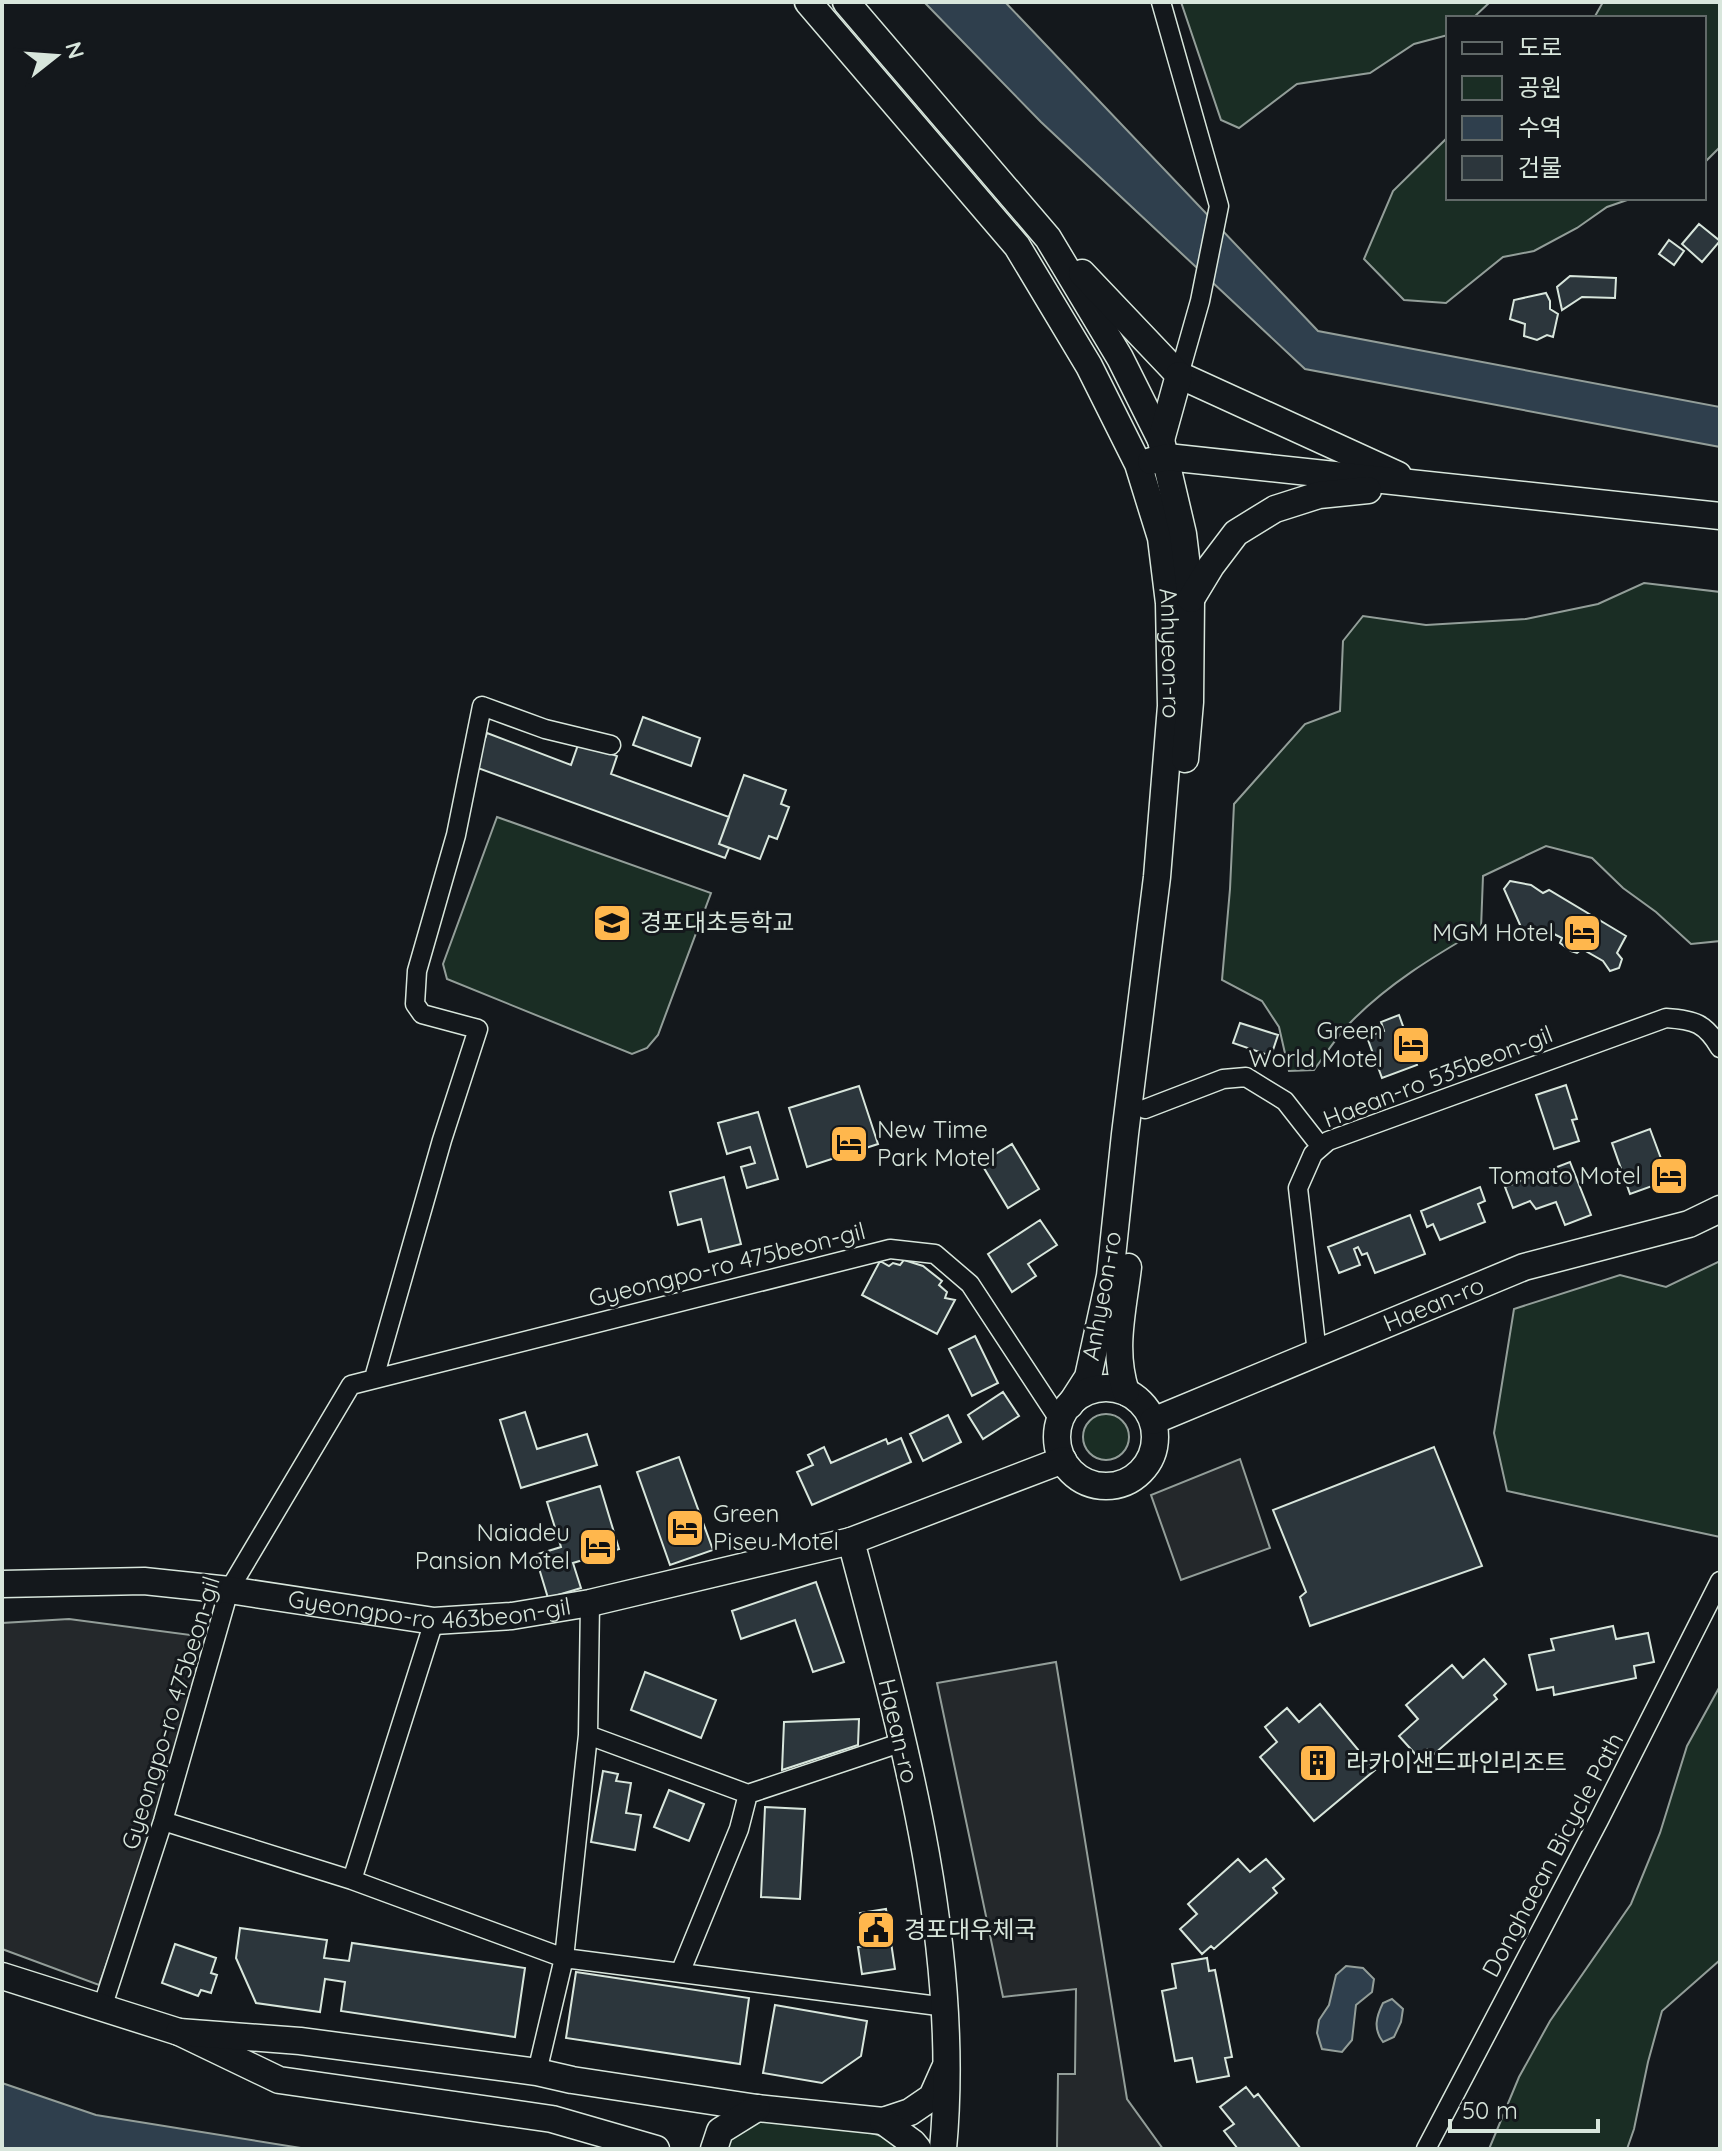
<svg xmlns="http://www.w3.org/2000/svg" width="1722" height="2151" viewBox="0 0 1722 2151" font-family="Quicksand,'Noto Sans KR',sans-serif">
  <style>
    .green { fill: #1a2d24; stroke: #939e99; stroke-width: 2 }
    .parking { fill: #24282b; stroke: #939e99; stroke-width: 2 }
    .water { fill: #2f3f4d; stroke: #939e99; stroke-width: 2 }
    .building { fill: #2c363c; stroke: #d8e6dc; stroke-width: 2 }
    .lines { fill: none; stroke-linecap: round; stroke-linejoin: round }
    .street-casing { stroke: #d8e6dc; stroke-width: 21 }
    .secondary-casing { stroke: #d8e6dc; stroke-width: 29 }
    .street { stroke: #14181c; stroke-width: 18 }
    .secondary { stroke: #14181c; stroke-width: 26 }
    .labels { text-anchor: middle; stroke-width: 6; stroke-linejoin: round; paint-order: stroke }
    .street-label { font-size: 24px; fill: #d8e6dc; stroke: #14181c }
    .poi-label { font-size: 24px; fill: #d8e6dc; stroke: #14181c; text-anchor: start }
  </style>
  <rect width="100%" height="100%" fill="#14181c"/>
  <path class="green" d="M1181,2H1490L1473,18H1448V35L1414,44L1370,73L1297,84L1239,128L1221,120Z
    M1603,2H1720V147L1704,163V18H1594Z
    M1448,137V198H1633L1607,207L1577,228L1534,251L1503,257L1446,303L1404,300L1364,259L1393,191Z
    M1644,583L1720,592V941L1691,944L1656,912L1623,888L1592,858L1546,846L1483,876L1481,929C1434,956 1386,985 1348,1025C1336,1038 1325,1055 1314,1070L1289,1071L1279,1027L1262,1001L1222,980L1230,889L1234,804L1305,724L1340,711L1343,641L1363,616L1426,625L1526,619L1598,604Z
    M497,817L711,893L658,1035L647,1048L632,1054L447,979L443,964Z
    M1720,1261V1537L1507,1491L1494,1433L1514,1309L1620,1275L1666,1287Z
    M1083 1437a23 23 0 1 1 46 0a23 23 0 1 1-46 0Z
    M1720,1686V1960L1662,2011L1648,2062L1634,2129L1627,2149H1489L1519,2077L1550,2021L1631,1904L1660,1833L1687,1746Z
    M753,2118C783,2121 886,2125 902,2149H726L732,2132Z"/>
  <path class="parking" d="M1240,1459L1270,1548L1181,1580L1151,1495Z
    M69,1619L221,1639L99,1985L2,1949V1623Z
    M1056,1662L1127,2099L1163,2149H1057L1058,2074H1075L1076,1989L1003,1997L937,1683Z"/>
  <path class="water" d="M924,2H1005L1318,331L1720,407V447L1305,369L1041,122Z
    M1346,1966L1363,1968L1374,1979L1372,1992L1356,2005L1352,2040L1342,2052L1322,2049L1317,2033L1319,2020L1329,2005L1336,1975Z
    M1392,1999L1403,2009L1401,2022L1394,2037L1383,2042C1373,2029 1376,2017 1383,2003Z
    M2,2083L96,2115L307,2149H2Z"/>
  <path class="building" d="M1699,224L1720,241L1702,262L1682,244Z
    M1669,240L1684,251L1674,265L1659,254Z
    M1570,276L1616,278L1615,298L1582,297L1562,310L1557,287Z
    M1546,293L1550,301V309L1558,314L1553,337L1547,335L1537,340L1524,336L1525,324L1510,319L1514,300Z
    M643,717L700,738L691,766L633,745Z
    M487,733L571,765L579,742L617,756L611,774L729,817L719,844L729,848L725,858L475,767Z
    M744,775L786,790L781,804L789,807L777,839L769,836L760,859L719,844Z
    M1510,881L1531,885L1543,893L1549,890L1626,936L1617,953L1622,959L1619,968L1610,971L1603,961L1582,949L1577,953L1571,951L1560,943L1562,938L1544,929L1535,938L1525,936L1504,889Z
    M1399,1015L1417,1065L1382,1078L1367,1037L1384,1031L1381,1022Z
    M1240,1023L1278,1035L1271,1056L1233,1043Z
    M1566,1085L1577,1119L1572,1120L1579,1141L1554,1149L1536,1095Z
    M859,1086L878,1144L807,1167L789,1108Z
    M758,1112L778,1179L747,1188L741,1167L755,1163L750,1147L727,1154L718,1123Z
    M1650,1129L1669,1180L1630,1194L1612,1143Z
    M1012,1144L1039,1189L1008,1208L981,1163Z
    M1570,1162L1591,1215L1565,1225L1556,1202L1536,1209L1530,1201L1513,1208L1505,1187Z
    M724,1177L741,1244L709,1252L701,1219L678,1225L670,1192Z
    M1480,1187L1485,1201L1478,1204L1485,1222L1440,1240L1433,1224L1427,1227L1421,1211Z
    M1410,1215L1425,1254L1375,1273L1367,1253L1362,1255L1358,1247L1354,1249L1360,1265L1339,1273L1328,1247Z
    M1040,1220L1057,1245L1028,1264L1036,1276L1012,1292L988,1254Z
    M904,1260L923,1266L942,1281L939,1285L947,1292L945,1298L955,1300L937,1334L862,1295L880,1261L889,1266L893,1263L900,1265Z
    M975,1336L998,1383L972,1396L949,1349Z
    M1003,1392L1019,1416L983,1439L968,1415Z
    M525,1412L537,1449L587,1434L597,1465L521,1488L500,1420Z
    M948,1415L961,1442L923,1461L910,1434Z
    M901,1438L911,1462L812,1505L797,1472L813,1465L808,1455L824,1447L831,1463L886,1439L888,1444Z
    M1434,1447L1482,1566L1310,1626L1300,1597L1306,1592L1273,1510Z
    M679,1457L713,1550L670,1565L637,1472Z
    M600,1486L619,1549L573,1563L581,1588L548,1598L535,1555L561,1547L547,1502Z
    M816,1582L844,1662L813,1672L795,1620L741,1639L732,1611Z
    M1613,1626L1616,1639L1648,1633L1654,1662L1634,1666L1636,1678L1554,1695L1553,1687L1537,1690L1529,1655L1554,1650L1551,1639Z
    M1484,1659L1506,1684L1494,1695L1497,1699L1433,1755L1427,1749L1418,1757L1399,1736L1418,1719L1406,1705L1452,1665L1463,1678Z
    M645,1672L716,1700L701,1738L631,1710Z
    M1320,1704L1375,1770L1314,1821L1260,1757L1277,1742L1265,1727L1287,1708L1299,1722Z
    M859,1719L858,1745L782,1770L784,1722Z
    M603,1771L618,1774L616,1781L631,1783L626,1813L641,1815L635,1850L591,1842Z
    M669,1790L704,1804L689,1841L654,1827Z
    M765,1807L805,1809L800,1899L761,1897Z
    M1238,1859L1250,1872L1266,1859L1284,1879L1273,1888L1277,1893L1214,1949L1211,1946L1202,1954L1180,1929L1197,1914L1188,1904Z
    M886,1909L895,1969L862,1974L858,1947L866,1946L860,1913Z
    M240,1928L327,1940L324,1958L349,1961L352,1943L525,1968L515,2037L341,2011L345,1982L325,1979L320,2012L256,2003L236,1958Z
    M175,1944L216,1958L211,1973L217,1975L211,1993L201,1990L198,1996L162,1983Z
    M1207,1958L1209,1971L1215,1970L1232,2057L1225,2058L1229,2076L1197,2082L1192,2058L1175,2061L1162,1991L1176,1988L1172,1964Z
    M576,1972L749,1998L740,2064L566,2038Z
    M775,2005L867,2021L861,2056L822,2083L763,2073Z
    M1246,2087L1254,2097L1258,2094L1301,2149H1238L1224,2131L1234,2124L1220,2107Z"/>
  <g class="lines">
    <defs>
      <path id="street" d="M1161,2L1219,206L1200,301L1179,375
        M1145,1109L1223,1079L1246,1077L1285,1101L1321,1147
        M1317,1353L1298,1188L1313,1154L1328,1141L1666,1018C1695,1020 1705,1023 1720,1048
        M374,1378L442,1140L478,1029L422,1014L415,1004L417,971L456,835L482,706L545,729L611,745
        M588,1735L748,1794L903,1742
        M163,1821L352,1880L564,1958L946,2007
        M352,1880L434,1621
        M680,1973L739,1829L748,1794
        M102,2008L163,1821L229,1590L351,1385L890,1249L935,1254L970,1284L1060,1421
        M537,2072L564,1958L588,1735L590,1603
        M1426,2149L1599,1820L1720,1581"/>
      <g id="secondary">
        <path id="s1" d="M808,2L1017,246L1089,366L1138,464L1161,538L1169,603L1171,706L1157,877L1125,1134L1110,1276L1088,1377L1070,1405"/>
        <path d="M846,2L1048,238L1120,358L1161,440L1183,534L1191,599L1190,702L1185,759"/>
        <path d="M1082,273L1179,375L1398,475"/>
        <path d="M1161,440L1179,375"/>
        <path d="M1151,461L1167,457L1720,516"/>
        <path d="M1191,599L1211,566L1236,533L1275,509L1319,495L1368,490"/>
        <circle cx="1106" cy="1437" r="49"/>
        <path d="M1126,1392C1112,1350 1123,1310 1128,1267"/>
        <path id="s2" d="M1153,1421L1524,1267L1689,1224L1720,1209"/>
        <path id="s3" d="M2,1584L144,1581L229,1590L434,1621L512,1616L590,1603L851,1541"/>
        <path d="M2,1976L179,2032L279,2080L552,2119L656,2149"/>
        <path d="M179,2032L300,2041L537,2072L572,2080L757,2108L883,2121L910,2112L932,2097L944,2070"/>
        <path d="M883,2121L913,2143L918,2149"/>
        <path d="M714,2149L720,2131L757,2108"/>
        <path d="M943,2149C962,1945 903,1736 851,1541L1063,1460"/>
      </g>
    </defs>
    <use href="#street" class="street-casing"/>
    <use href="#secondary" class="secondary-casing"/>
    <use href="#street" class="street"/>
    <use href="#secondary" class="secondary"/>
  </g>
  <defs>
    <symbol id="school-square" viewBox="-11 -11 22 22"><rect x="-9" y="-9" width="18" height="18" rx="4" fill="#ffb74d" stroke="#14181c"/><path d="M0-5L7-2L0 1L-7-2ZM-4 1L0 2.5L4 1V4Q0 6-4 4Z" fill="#111"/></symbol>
    <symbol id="hotel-square" viewBox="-11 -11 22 22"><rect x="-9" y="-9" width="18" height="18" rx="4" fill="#ffb74d" stroke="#14181c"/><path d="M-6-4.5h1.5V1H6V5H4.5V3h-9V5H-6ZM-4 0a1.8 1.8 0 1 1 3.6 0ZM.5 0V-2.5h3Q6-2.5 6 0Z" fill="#111"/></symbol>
    <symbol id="building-square" viewBox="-11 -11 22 22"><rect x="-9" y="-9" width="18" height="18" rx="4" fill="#ffb74d" stroke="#14181c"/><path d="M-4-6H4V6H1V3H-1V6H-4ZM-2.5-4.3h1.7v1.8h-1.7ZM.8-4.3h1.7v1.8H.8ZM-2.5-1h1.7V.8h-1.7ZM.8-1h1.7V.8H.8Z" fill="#111"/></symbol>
    <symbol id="civic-square" viewBox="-11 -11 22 22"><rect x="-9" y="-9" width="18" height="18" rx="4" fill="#ffb74d" stroke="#14181c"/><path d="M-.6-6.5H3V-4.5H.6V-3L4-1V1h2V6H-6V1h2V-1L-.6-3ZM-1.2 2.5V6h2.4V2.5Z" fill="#111"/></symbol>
  </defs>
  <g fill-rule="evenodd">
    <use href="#school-square" x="590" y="901" width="44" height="44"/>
    <use href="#hotel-square" x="1560" y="911" width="44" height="44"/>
    <use href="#hotel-square" x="1389" y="1023" width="44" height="44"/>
    <use href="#hotel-square" x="827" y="1122" width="44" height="44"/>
    <use href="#hotel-square" x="1647" y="1154" width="44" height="44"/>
    <use href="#hotel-square" x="663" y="1506" width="44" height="44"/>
    <use href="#hotel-square" x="576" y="1525" width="44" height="44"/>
    <use href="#building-square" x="1296" y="1741" width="44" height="44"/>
    <use href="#civic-square" x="854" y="1908" width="44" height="44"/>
  </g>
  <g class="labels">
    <g class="street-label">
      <text dy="8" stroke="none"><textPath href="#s1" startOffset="764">Anhyeon-ro</textPath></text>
      <text transform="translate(1438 1077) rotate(-21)" y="8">Haean-ro 535beon-gil</text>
      <text transform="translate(727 1265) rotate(-14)" y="8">Gyeongpo-ro 475beon-gil</text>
      <text transform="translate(1102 1296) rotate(-80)" y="8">Anhyeon-ro</text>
      <text dy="8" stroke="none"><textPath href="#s2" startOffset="304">Haean-ro</textPath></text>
      <text dy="8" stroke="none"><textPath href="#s3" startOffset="430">Gyeongpo-ro 463beon-gil</textPath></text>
      <text transform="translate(171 1713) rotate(-73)" y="8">Gyeongpo-ro 475beon-gil</text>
      <text transform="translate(898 1731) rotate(77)" y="8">Haean-ro</text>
      <text transform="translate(1553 1855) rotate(-62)" y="8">Donghaean Bicycle Path</text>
    </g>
    <g class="poi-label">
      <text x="640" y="931">경포대초등학교</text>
      <text x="1554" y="941" text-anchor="end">MGM Hotel</text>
      <text x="1383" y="1039" text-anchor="end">Green<tspan x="1383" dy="28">World Motel</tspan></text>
      <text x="877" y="1138">New Time<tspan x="877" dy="28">Park Motel</tspan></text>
      <text x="1641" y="1184" text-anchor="end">Tomato Motel</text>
      <text x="713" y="1522">Green<tspan x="713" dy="28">Piseu Motel</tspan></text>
      <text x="570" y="1541" text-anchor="end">Naiadeu<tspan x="570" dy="28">Pansion Motel</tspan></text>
      <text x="1346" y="1771">라카이샌드파인리조트</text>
      <text x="904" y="1938">경포대우체국</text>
    </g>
  </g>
  <rect width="1722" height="2151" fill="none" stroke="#d8e6dc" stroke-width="8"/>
  <rect x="1446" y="16" width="260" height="184" fill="#14181c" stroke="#626a69" stroke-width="2"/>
  <rect x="1462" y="42" width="40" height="12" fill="#14181c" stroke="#626a69" stroke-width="2"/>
  <text x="1518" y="56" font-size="24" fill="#d8e6dc">도로</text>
  <rect x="1462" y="76" width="40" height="24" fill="#1a2d24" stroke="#626a69" stroke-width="2"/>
  <text x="1518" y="96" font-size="24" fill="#d8e6dc">공원</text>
  <rect x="1462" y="116" width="40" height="24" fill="#2f3f4d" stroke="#626a69" stroke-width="2"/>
  <text x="1518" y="136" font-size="24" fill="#d8e6dc">수역</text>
  <rect x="1462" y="156" width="40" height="24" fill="#2c363c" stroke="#626a69" stroke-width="2"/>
  <text x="1518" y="176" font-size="24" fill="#d8e6dc">건물</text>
  <g transform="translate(56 56) rotate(73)" stroke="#14181c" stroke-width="6" paint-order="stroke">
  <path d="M0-6L14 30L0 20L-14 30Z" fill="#d8e6dc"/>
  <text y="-12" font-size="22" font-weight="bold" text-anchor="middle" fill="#d8e6dc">N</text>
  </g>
  <path d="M1450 2119v12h148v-12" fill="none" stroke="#d8e6dc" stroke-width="4"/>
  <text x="1462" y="2119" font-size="24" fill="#d8e6dc" stroke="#14181c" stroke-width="6" paint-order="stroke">50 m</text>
</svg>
